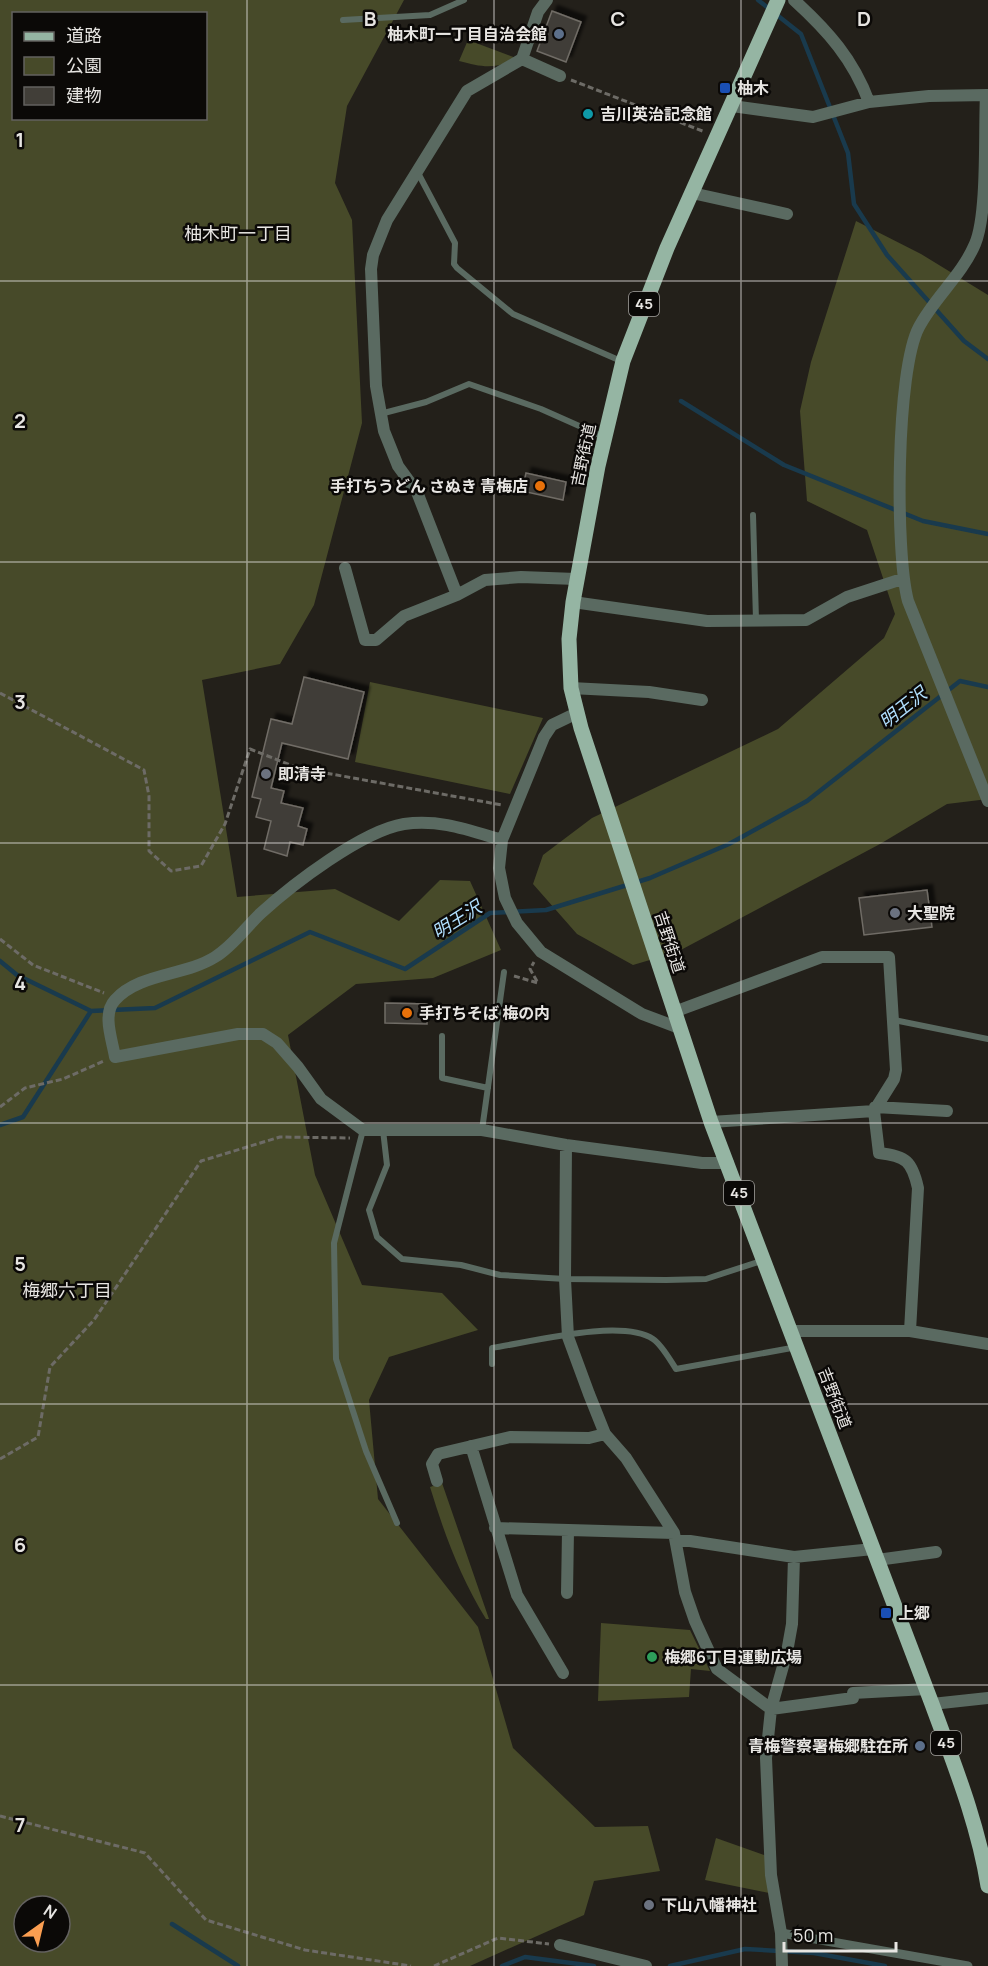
<svg xmlns="http://www.w3.org/2000/svg" width="988" height="1966" viewBox="0 0 988 1966" font-family="Manrope,'Noto Sans JP',sans-serif">
  <style>
    .green { fill: #474a29; fill-rule: evenodd }
    .lines { fill: none; stroke-linecap: round; stroke-linejoin: round }
    .stream { stroke: #193a4d; stroke-width: 4.5 }
    .building { fill: #413e38; stroke: #706c66; stroke-width: 1.5; filter: url(#shadow) }
    .path { stroke: #6d6b66; stroke-width: 3; stroke-dasharray: 6 3; stroke-linecap: butt }
    .service { stroke: #5a6a61; stroke-width: 6 }
    .pedestrian { stroke: #5a6a61; stroke-width: 9 }
    .minor { stroke: #5a6a61; stroke-width: 12 }
    .primary { stroke: #95b5a3; stroke-width: 15 }
    .grid { fill: none; stroke: #e7e5e2; stroke-width: 1.5; stroke-opacity: 0.55 }
    .service-dot { fill: #5c6f8a; stroke: #0b0907; stroke-width: 2 }
    .transit-dot { fill: #1a4fb4; stroke: #0b0907; stroke-width: 2 }
    .culture-dot { fill: #0f9aa8; stroke: #0b0907; stroke-width: 2 }
    .food-dot { fill: #e8710a; stroke: #0b0907; stroke-width: 2 }
    .worship-dot { fill: #6b7280; stroke: #0b0907; stroke-width: 2 }
    .leisure-dot { fill: #2e9e5b; stroke: #0b0907; stroke-width: 2 }
    .labels { text-anchor: middle; stroke-width: 5; stroke-linejoin: round; paint-order: stroke }
    .shield { fill: #0b0907; stroke: #a5a3a0; stroke-width: 1.5 }
    .shield-label { font-size: 15px; font-weight: bold; fill: #e7e5e2 }
    .poi-label { font-size: 16px; font-weight: bold; fill: #e7e5e2; stroke: #0b0907; text-anchor: start }
    .street-label { font-size: 16px; fill: #e7e5e2; stroke: #0b0907 }
    .neighbourhood-label { font-size: 18px; fill: #e7e5e2; stroke: #0b0907 }
    .water-label { font-size: 18px; font-style: italic; fill: #b1e0ff; stroke: #0b0907 }
    .grid-label { font-size: 20px; text-anchor: middle; font-weight: bold; fill: #e7e5e2; stroke: #0b0907; stroke-width: 5; stroke-linejoin: round; paint-order: stroke }
  </style>
  <defs>
    <filter id="shadow"><feDropShadow dx="5.5" dy="-5.5" stdDeviation="1.5" flood-color="#0009"/></filter>
  </defs>
  <rect width="100%" height="100%" fill="#23201a"/>
  <path class="green" d="M0,0H404L347,106L335,183L352,220L362,423L314,605L280,664L202,680L237,897L335,889L399,921L440,880L470,881L501,950L433,978L356,984L288,1035L315,1175L362,1285L442,1293L478,1330L389,1357L369,1400L378,1499L478,1627L513,1748L595,1827L648,1826L660,1871L594,1881L584,1915L470,1966H0ZM14,14H206V118H14ZM24,1906H60V1942H24Z
    M468,40L516,58C495,70 482,67 459,61Z
    M856,221L921,254L988,295V799L947,804L880,844L677,952L633,965L577,934L533,884L543,855L592,818L778,729L884,638L895,614L867,530L807,501L800,411L811,362Z
    M370,682L543,718L510,794L355,762Z
    M442,1483L489,1619H486C460,1577 444,1533 430,1487Z
    M601,1623L690,1630L710,1671L691,1669L689,1697L598,1701Z
    M716,1838L767,1856L769,1893L705,1880Z"/>
  <g class="lines">
    <path class="stream" d="M758,0L801,34L848,153L854,204L887,255L964,341L988,359
      M681,401L784,465L923,521L988,534
      M0,961L17,975L91,1011
      M0,1125L23,1117L91,1011L155,1008L310,932L405,969L490,913L546,910L650,878L729,844L807,801L960,681L988,687
      M172,1924L238,1966
      M502,1966L525,1957L594,1966
      M670,1966L745,1949L814,1953L885,1966"/>
  </g>
  <path class="building" d="M552,11L581,22L566,62L537,51Z
    M526,473L566,482L563,500L522,491Z
    M304,677L364,692L348,759L282,743L271,788L284,791L281,803L303,808L298,826L307,829L303,845L290,842L287,856L264,849L271,821L256,817L261,799L252,797L271,719L292,724Z
    M927,890L932,927L864,935L859,898Z
    M385,1003L427,1004V1024L385,1023Z"/>
  <g class="lines">
    <path class="path" d="M571,80L705,132
      M0,693L144,770L149,796V851L171,871L201,866L225,824L250,749L298,768L502,805
      M0,939L33,965L104,993
      M514,976L538,983L530,969L534,962
      M0,1107L25,1088L63,1079L104,1061
      M0,1459L38,1437L50,1367L94,1320L201,1161L280,1137L350,1138
      M0,1816L145,1853L206,1920L305,1950L411,1966
      M434,1966L498,1938L549,1944"/>
    <path class="service" d="M343,20L430,15L464,0
      M417,171L455,243L454,264L457,268L513,314L621,361
      M380,414L426,402L469,384L541,409L604,437
      M753,515L756,620
      M894,1020L988,1039
      M442,1036V1078L488,1088
      M363,1130L334,1243L336,1359L366,1451L397,1523
      M383,1130L387,1165L369,1210L377,1237L402,1259L461,1265L500,1275L565,1279L666,1280L706,1279L764,1260
      M482,1130L504,972
      M492,1364V1348C531,1342 621,1318 653,1339C662,1345 670,1360 676,1369L797,1347"/>
    <path class="pedestrian" d="M781,1933L968,1966"/>
    <path class="minor" d="M547,0L538,12L522,59L467,91L387,220L373,255L371,269L376,386L384,431L398,466L417,492L457,595L485,580L521,577L576,579
      M794,0C828,31 853,59 869,102
      M522,59L560,76
      M986,95C984,131 988,214 975,244C962,275 934,298 919,327C896,370 895,552 908,601L988,801
      M732,106L813,117L869,102L929,96L988,95
      M692,193L787,214
      M345,568L365,640H376L404,616L457,595
      M573,602L707,621L806,620L847,597L902,579
      M571,688L649,692L702,700
      M577,713L552,725L544,737L502,840L499,868L505,898L517,923L541,952L642,1014L679,1028
      M502,840C468,830 440,819 404,824C362,831 293,884 261,913C246,927 233,946 215,957C185,976 139,973 115,1000C102,1014 112,1039 115,1057L238,1034H263L277,1043L298,1067L321,1099L363,1130H482L566,1145L702,1163H728
      M674,1012L822,957H889L896,1070L894,1079L874,1111L879,1153C906,1156 912,1161 918,1188L910,1331
      M875,1107L947,1111
      M711,1122L874,1111
      M566,1145L565,1279L568,1337L589,1394L605,1434L626,1458L674,1533L685,1592L695,1621L717,1669L771,1709L853,1698V1693L927,1689
      M792,1331H910L988,1344
      M471,1446L517,1595L563,1673
      M437,1481L432,1464L438,1454L510,1437L589,1438L605,1434
      M495,1528L674,1533
      M677,1541H690L794,1557L873,1549
      M877,1560L936,1552
      M567,1593L568,1531
      M932,1704L988,1698
      M560,1945L646,1966
      M782,1966L781,1933L771,1875L766,1758L771,1709L787,1652L792,1624L794,1557"/>
    <path class="primary" d="M778,0L667,248L623,361L598,466L573,602L569,639L571,688L581,728L711,1122L932,1704C954,1764 978,1823 988,1886"/>
  </g>
  <path class="grid" d="M247,0V1966M494,0V1966M741,0V1966M0,281H988M0,562H988M0,843H988M0,1123H988M0,1404H988M0,1685H988"/>
  <g class="service-dot">
    <circle cx="559" cy="34" r="6"/>
    <circle cx="920" cy="1746" r="6"/>
  </g>
  <g class="transit-dot">
    <rect x="719" y="82" width="12" height="12" rx="3"/>
    <rect x="880" y="1607" width="12" height="12" rx="3"/>
  </g>
  <circle class="culture-dot" cx="588" cy="114" r="6"/>
  <g class="food-dot">
    <circle cx="540" cy="486" r="6"/>
    <circle cx="407" cy="1013" r="6"/>
  </g>
  <g class="worship-dot">
    <circle cx="266" cy="774" r="6"/>
    <circle cx="895" cy="913" r="6"/>
    <circle cx="649" cy="1905" r="6"/>
  </g>
  <circle class="leisure-dot" cx="652" cy="1657" r="6"/>
  <g class="labels">
    <g class="shield">
      <rect x="629" y="292" width="30" height="24" rx="4.5"/>
      <rect x="724" y="1181" width="30" height="24" rx="4.5"/>
      <rect x="931" y="1731" width="30" height="24" rx="4.5"/>
    </g>
    <g class="shield-label">
      <text x="644" y="309">45</text>
      <text x="739" y="1198">45</text>
      <text x="946" y="1748">45</text>
    </g>
    <g class="poi-label">
      <text x="547" y="40" text-anchor="end">柚木町一丁目自治会館</text>
      <text x="737" y="94">柚木</text>
      <text x="600" y="120">吉川英治記念館</text>
      <text x="528" y="492" text-anchor="end">手打ちうどん さぬき 青梅店</text>
      <text x="278" y="780">即清寺</text>
      <text x="907" y="919">大聖院</text>
      <text x="419" y="1019">手打ちそば 梅の内</text>
      <text x="898" y="1619">上郷</text>
      <text x="664" y="1663">梅郷6丁目運動広場</text>
      <text x="908" y="1752" text-anchor="end">青梅警察署梅郷駐在所</text>
      <text x="661" y="1911">下山八幡神社</text>
    </g>
    <g class="street-label">
      <text transform="translate(583 455) rotate(-78)" y="6">吉野街道</text>
      <text transform="translate(670 942) rotate(72)" y="6">吉野街道</text>
      <text transform="translate(835 1398) rotate(69)" y="6">吉野街道</text>
    </g>
    <g class="neighbourhood-label">
      <text x="238" y="240">柚木町一丁目</text>
      <text x="67" y="1297">梅郷六丁目</text>
    </g>
    <g class="water-label">
      <text transform="translate(903 708) rotate(-38)" y="6">明王沢</text>
      <text transform="translate(457 920) rotate(-32)" y="6">明王沢</text>
    </g>
  </g>
  <g class="grid-label">
    <text x="370" y="26">B</text>
    <text x="618" y="26">C</text>
    <text x="864" y="26">D</text>
    <text x="20" y="147">1</text>
    <text x="20" y="428">2</text>
    <text x="20" y="709">3</text>
    <text x="20" y="990">4</text>
    <text x="20" y="1271">5</text>
    <text x="20" y="1552">6</text>
    <text x="20" y="1832">7</text>
  </g>
  <rect x="12" y="12" width="195" height="108" fill="#0b0907" stroke="#63615f" stroke-width="1.5"/>
  <rect x="24" y="32" width="30" height="9" fill="#95b5a3" stroke="#63615f" stroke-width="1.5"/>
  <text x="66" y="42" font-size="18" fill="#e7e5e2">道路</text>
  <rect x="24" y="57" width="30" height="18" fill="#474a29" stroke="#63615f" stroke-width="1.5"/>
  <text x="66" y="72" font-size="18" fill="#e7e5e2">公園</text>
  <rect x="24" y="87" width="30" height="18" fill="#413e38" stroke="#63615f" stroke-width="1.5"/>
  <text x="66" y="102" font-size="18" fill="#e7e5e2">建物</text>
  <g transform="translate(42 1924) rotate(34)"><circle r="28" fill="#0b0907" stroke="#63615f" stroke-width="1.5"/>
  <path d="M0-4.5L10 22L0 15L-10 22Z" fill="#fb9e51"/>
  <text y="-9" font-size="16" font-weight="bold" text-anchor="middle" fill="#e7e5e2">N</text>
  </g>
  <path d="M784 1942v9h112v-9" fill="none" stroke="#e7e5e2" stroke-width="3"/>
  <text x="793" y="1942" font-size="18" fill="#e7e5e2" stroke="#0b0907" stroke-width="4.5" paint-order="stroke">50 m</text>
</svg>
